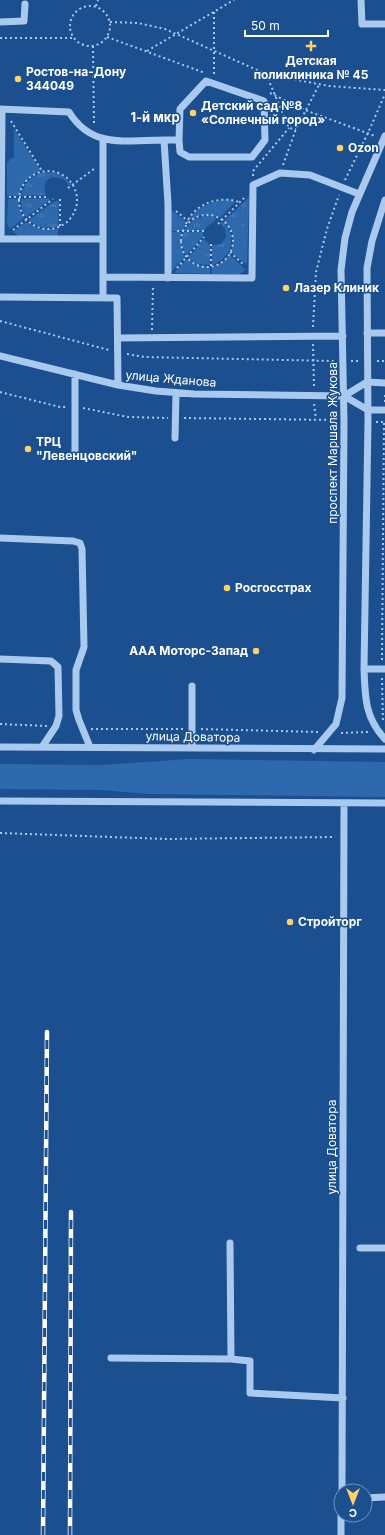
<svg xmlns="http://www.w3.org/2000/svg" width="385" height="1535" viewBox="0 0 385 1535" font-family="Inter,sans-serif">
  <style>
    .green { fill: #2e69ad }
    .park { fill: url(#park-tufts) }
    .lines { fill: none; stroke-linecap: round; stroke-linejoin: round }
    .path { stroke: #a9c9ee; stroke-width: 2; stroke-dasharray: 2 3; stroke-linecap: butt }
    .minor { stroke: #a9c9ee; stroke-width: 7 }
    .rail-casing { stroke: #fff; stroke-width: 4.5 }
    .rail { stroke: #1b4f8f; stroke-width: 3; stroke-dasharray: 9; stroke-linecap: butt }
    .poi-dot { fill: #ffd166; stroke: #1b4f8f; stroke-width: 1.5 }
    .labels { text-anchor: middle; stroke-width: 3; stroke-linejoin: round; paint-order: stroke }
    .poi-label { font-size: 12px; font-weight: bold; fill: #fff; stroke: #1b4f8f; text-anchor: start }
    .street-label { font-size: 12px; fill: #fff; stroke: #1b4f8f }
    .neighbourhood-label { font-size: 13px; font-weight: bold; fill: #fff; stroke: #1b4f8f }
  </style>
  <defs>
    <pattern id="park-tufts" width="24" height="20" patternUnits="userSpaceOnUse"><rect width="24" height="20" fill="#2e69ad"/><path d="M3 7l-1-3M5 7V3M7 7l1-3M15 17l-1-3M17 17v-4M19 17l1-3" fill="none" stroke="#4d80b9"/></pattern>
  </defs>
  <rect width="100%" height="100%" fill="#1b4f8f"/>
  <path class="green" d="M14,129L40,170L25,181L18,196H7V163L11,158H14Z
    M249,196L247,265L231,252L233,242L232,232H245L246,200Z
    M8,199H18L20,211L24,218L10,229L7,224Z
    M229,199L235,202L221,217L201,215L188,221C197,206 213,201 229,199Z
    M169,208L186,222L182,231H169Z
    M26,222L39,229H58V237L19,236L13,232Z
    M169,232H181V247L185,256L172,271L170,269Z
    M229,254L246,270L240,274H212V267L223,262Z
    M187,259L196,265L210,267V274L174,273Z
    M189,759L385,762V797L149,794L100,790L0,789V764L101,765Z"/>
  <path class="park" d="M44,172L59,173L71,184L69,186L64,179L53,177C44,180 43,187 46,195L21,196C24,183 31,176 44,172Z
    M49,198L50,200L26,217L22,210L21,199Z
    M246,200L245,232H232L224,221Z
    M55,201H59L58,226C47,229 37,228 29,220Z
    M207,216L217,218C213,224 207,224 204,231H183L194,219Z
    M223,222C238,237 231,259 212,265V245L221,244L226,237L225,228L220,223Z
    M183,232H203V236L186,255L181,243Z
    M204,239L210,245V265L197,264L188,258Z"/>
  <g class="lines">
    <path class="path" d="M96,6L98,0
      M70 26a20 20 0 1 1 40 0a20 20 0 1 1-40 0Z
      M214,12V75
      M110,22L138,23L165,29L266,74L329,86L385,90
      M107,37L205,73
      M0,38H74
      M93,46L94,125
      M147,51L234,0
      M266,74L289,128L296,129
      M270,93L305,110L375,136
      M11,121L42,171
      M283,165L296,129L319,85
      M19 200a29 29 0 1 1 58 0a29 29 0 1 1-58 0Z
      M253,176V171L289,128
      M345,180L368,133L385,94
      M68,188L94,169
      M9,197H49
      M176,211L188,221
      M181 241a26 26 0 1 1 52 0a26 26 0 1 1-52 0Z
      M186,224C194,204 219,195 239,202
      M218,224L244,198
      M60,226V199
      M13,230L53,199
      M177,231H204
      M211,244V266
      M230,252L243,264
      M177,268L204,237
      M0,321L109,350
      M313,327L316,272L327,229L339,195
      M152,330L153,285
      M313,344L314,387
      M127,354L144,357L334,361
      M351,361H360
      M377,361H385
      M0,392L60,407H67
      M385,402V392
      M314,404L316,419
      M83,408L128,417L168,418
      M184,418L336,420
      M376,422H385
      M382,660L384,422
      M382,678L383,722
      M0,724L47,726
      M91,729H185
      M201,729L319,732
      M341,733L368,732
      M0,833L167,839L335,837"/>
    <path class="minor" d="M361,0L362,24H385
      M0,22L24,21L25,4
      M0,109L69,112C92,149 125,140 164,140L168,204V278
      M2,110L1,239H103
      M103,140V298
      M164,140H179L180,109L206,81L264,101L265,140L252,157H189L180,152L179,140
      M385,200L372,241L367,268L368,421L364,669C365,697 365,718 385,739
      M103,277L252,278L253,185L280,173L310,175L359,194
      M0,297L117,298L118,385
      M367,333H385
      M118,338L343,336
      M0,356L118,385L156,391L194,394L344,396L368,410H385
      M75,374V457
      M344,396L367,382L385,383
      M175,438L176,393
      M0,538L73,541L80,543L82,549L84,647L76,670V710L79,720L90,747
      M0,659L51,661L58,667L59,716L56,726L42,747
      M364,669H385
      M192,686V748
      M0,747L385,749
      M314,750L336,724L342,698L344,421L341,270L345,238L352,212L385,136
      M0,801L385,803
      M230,1243L231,1359L250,1361V1393L343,1398
      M360,1248H385
      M111,1358L231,1359
      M342,1491L344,803
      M365,1498L385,1497
      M341,1535V1515"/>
    <defs>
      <path id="rail" d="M43,1535L47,1032
        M70,1535L71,1212"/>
    </defs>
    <use href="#rail" class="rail-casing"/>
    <use href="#rail" class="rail"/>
  </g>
  <g class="poi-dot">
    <path d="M309 40h4v4h4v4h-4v4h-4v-4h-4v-4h4z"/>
    <circle cx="18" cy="79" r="4"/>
    <circle cx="193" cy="113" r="4"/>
    <circle cx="340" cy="148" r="4"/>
    <circle cx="286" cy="288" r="4"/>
    <circle cx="28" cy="449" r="4"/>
    <circle cx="227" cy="588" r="4"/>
    <circle cx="256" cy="651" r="4"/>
    <circle cx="290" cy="922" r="4"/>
  </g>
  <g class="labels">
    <g class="poi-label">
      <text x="311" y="65" text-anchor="middle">Детская<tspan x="311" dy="14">поликлиника № 45</tspan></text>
      <text x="26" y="76">Ростов-на-Дону<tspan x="26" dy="14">344049</tspan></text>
      <text x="201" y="110">Детский сад №8<tspan x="201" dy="14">«Солнечный город»</tspan></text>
      <text x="348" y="152">Ozon</text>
      <text x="294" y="292">Лазер Клиник</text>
      <text x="36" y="446">ТРЦ<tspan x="36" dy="14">"Левенцовский"</tspan></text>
      <text x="235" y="592">Росгосстрах</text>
      <text x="248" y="655" text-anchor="end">ААА Моторс-Запад</text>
      <text x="298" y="926">Стройторг</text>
    </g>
    <g class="street-label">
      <text transform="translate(171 379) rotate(5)" y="4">улица Жданова</text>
      <text transform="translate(333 443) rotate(-90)" y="4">проспект Маршала Жукова</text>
      <text transform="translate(193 737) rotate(1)" y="4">улица Доватора</text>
      <text transform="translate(332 1147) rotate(-90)" y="4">улица Доватора</text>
    </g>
    <g class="neighbourhood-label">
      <text x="155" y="122">1-й мкр</text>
    </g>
  </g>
  <g transform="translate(353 1503) rotate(180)"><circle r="19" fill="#1b4f8f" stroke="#7695bc"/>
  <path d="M0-3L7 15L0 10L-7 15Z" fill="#ffd166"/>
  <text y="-6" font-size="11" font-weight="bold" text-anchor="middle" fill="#ffffff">С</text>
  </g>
  <path d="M245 30v6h83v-6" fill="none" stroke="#ffffff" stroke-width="2"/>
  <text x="251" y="30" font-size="12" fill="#ffffff" stroke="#1b4f8f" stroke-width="3" paint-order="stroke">50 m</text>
</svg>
